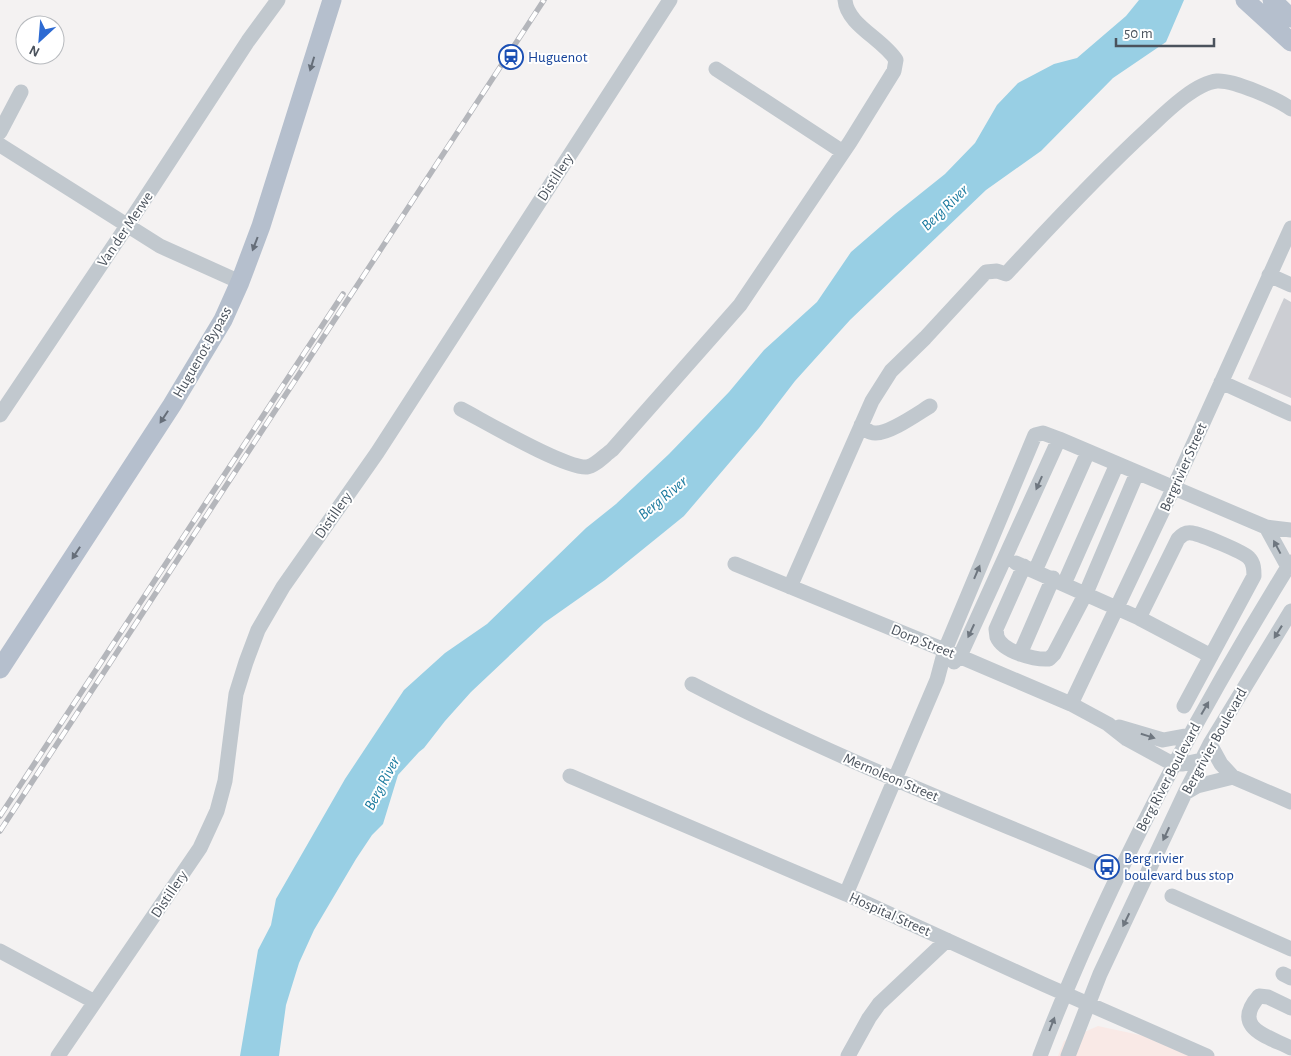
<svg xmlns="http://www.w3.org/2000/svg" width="1291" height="1056" viewBox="0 0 1291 1056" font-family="'Alegreya Sans',sans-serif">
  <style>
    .medical { fill: #f9e9e6 }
    .water { fill: #98cfe4 }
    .building { fill: #ccced3 }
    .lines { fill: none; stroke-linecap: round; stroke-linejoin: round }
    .minor { stroke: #c1c8ce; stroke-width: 15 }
    .major { stroke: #b5bfcd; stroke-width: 19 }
    .rail-casing { stroke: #b4b6bb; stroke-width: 5.5 }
    .rail { stroke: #fff; stroke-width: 4; stroke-dasharray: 11; stroke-linecap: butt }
    .oneway { fill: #666e79 }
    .oneway2 { fill: #6e767f }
    .labels { text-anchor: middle; stroke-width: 4; stroke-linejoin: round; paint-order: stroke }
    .transit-label { font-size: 15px; fill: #164399; stroke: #fff; text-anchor: start }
    .street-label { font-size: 15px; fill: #4b535d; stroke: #fff }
    .water-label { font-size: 16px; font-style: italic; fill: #1c7b9f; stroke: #fff }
  </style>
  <rect width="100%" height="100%" fill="#f4f2f2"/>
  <path class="medical" d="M1098,1026L1149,1037L1191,1056H1058L1064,1041Z"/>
  <path class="water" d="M1139,0H1184L1166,42L1113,78L1041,151L986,190L850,320L795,381L759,428L684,516L605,580L544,623L471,692L445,721L424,748L419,752L398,775L383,824L372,835L356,859L314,930L299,963L286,1005L279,1056H240L258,950L271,925L276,899L345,779L404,690L445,653L487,624L586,528L616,504L669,454L729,392L764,350L817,302L851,252L895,214L945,174L975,143L997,105L1018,83L1054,64L1077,58L1126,16Z"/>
  <path class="building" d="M1284,298L1291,302V398L1248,379Z"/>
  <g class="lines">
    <path class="minor" d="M716,69L843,152
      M0,132L21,92
      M0,145L160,246L240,282
      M1269,275L1291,285
      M1221,382L1291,414
      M461,409C484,421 565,469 587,467C595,466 605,455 612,450L740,305L850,142L894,71L896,60C883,39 847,25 845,0
      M0,415L127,226L248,41L278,0
      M861,425C865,429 869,433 875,433C889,434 917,414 930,406
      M1266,527L1288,567
      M1016,563L1139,618L1211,656
      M735,564L954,654L1071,704L1108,724L1127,739L1173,764H1183L1202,760
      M1024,566L996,629C996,629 997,637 997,637C1003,652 1035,660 1049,659L1054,654L1086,593L1137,473
      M1035,571L1088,452
      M1064,584L1117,464
      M790,587L872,401L891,371L925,338L986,272L997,271L1006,274C1053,223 1099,174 1149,128C1165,113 1195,83 1217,81C1234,80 1277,99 1291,109
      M1139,618L1178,539C1182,535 1185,532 1192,533C1200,534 1244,552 1249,558C1254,563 1254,570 1254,576L1184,706
      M1020,654L1053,578
      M954,662L960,656L1059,439
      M692,684C822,752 959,806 1095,863
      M1071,704L1174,487L1291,228
      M1119,727L1163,740L1190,735
      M1210,744L1221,764L1233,777L1291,802
      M570,776L846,894L1045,985L1207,1056
      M1185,793L1197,786L1233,777
      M846,894L937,680L945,650L1035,435L1043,433L1059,439L1266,527L1291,530
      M1172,896L1291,949
      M0,951L95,1002
      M1283,974L1291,978
      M1291,1008L1268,997L1259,996C1231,1028 1267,1036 1291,1048
      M58,1056L200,848L217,811L225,781L236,694L246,662L258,630L283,587L377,453L670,0
      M848,1056L869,1018L879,1004L947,940
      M1040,1056C1106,883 1194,719 1291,562
      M1068,1056L1100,974L1185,793L1210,744L1291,611"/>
    <path class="major" d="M1245,0L1291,42
      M1272,0L1291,18
      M0,669L172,405L223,320L240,282L261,226L332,0"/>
    <defs>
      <path id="rail" d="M0,816L343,294
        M0,831L544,0"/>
    </defs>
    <use href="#rail" class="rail-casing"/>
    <use href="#rail" class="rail"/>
  </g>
  <defs><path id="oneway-solid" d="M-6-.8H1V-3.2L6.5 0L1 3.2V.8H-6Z" transform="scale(1.25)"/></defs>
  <g class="oneway">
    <use href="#oneway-solid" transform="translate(312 64) rotate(107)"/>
    <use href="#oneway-solid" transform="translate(255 244) rotate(111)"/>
    <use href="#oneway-solid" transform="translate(164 417) rotate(123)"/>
    <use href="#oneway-solid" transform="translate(76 553) rotate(123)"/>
  </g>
  <g class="oneway2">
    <use href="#oneway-solid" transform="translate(1039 483) rotate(114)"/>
    <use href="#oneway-solid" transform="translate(1277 547) rotate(-118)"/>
    <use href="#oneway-solid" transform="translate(977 572) rotate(-67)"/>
    <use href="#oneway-solid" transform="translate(971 631) rotate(115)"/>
    <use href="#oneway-solid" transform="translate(1278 632) rotate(122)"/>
    <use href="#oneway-solid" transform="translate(1205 708) rotate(-60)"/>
    <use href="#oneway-solid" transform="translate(1148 736) rotate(17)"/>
    <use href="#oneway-solid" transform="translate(1166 834) rotate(115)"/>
    <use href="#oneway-solid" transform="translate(1126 920) rotate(116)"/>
    <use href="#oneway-solid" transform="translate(1052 1024) rotate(-69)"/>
  </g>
  <defs>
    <symbol id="station-ring" viewBox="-11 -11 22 22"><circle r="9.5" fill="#fff" stroke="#1a4fb4" stroke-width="1.5"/><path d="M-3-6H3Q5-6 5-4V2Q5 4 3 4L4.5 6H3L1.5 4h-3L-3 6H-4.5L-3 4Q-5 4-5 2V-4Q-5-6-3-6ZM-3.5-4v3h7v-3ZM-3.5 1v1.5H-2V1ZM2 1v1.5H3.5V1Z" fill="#1a4fb4"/></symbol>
    <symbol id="bus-ring" viewBox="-11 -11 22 22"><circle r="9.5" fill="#fff" stroke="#1a4fb4" stroke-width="1.5"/><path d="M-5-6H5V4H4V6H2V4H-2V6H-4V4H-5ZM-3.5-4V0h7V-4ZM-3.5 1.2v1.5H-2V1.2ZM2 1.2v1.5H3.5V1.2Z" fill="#1a4fb4"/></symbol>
  </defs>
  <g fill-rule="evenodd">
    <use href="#station-ring" x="497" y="43" width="28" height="28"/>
    <use href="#bus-ring" x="1093" y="853" width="28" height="28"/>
  </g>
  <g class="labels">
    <g class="transit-label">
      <text x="528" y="62">Huguenot</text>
      <text x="1124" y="863">Berg rivier<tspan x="1124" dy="17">boulevard bus stop</tspan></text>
    </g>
    <g class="street-label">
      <text transform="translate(555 177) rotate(-57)" y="5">Distillery</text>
      <text transform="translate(125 229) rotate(-56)" y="5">Van der Merwe</text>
      <text transform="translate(202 352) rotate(-60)" y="5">Huguenot Bypass</text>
      <text transform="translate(1183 467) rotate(-66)" y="5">Bergrivier Street</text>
      <text transform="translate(333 515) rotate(-55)" y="5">Distillery</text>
      <text transform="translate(923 641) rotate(22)" y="5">Dorp Street</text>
      <text transform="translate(1214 741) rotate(-61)" y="5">Bergrivier Boulevard</text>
      <text transform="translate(891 777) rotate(23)" y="5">Mernoleon Street</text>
      <text transform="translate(1168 777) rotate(-62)" y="5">Berg River Boulevard</text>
      <text transform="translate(169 894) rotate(-56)" y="5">Distillery</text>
      <text transform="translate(890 914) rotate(24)" y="5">Hospital Street</text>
    </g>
    <g class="water-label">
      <text transform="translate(944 207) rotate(-44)" y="6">Berg River</text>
      <text transform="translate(662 497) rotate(-40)" y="6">Berg River</text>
      <text transform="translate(381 783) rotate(-62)" y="6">Berg River</text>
    </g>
  </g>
  <g transform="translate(40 40) rotate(206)"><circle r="24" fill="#ffffff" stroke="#b7babe"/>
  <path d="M0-4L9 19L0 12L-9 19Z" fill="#2d6ad2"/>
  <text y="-8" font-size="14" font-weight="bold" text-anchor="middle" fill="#4b535d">N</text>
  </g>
  <path d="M1116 38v8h98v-8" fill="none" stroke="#4b535d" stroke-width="2.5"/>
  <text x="1124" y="38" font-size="15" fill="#4b535d" stroke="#ffffff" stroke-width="4" paint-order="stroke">50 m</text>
</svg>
